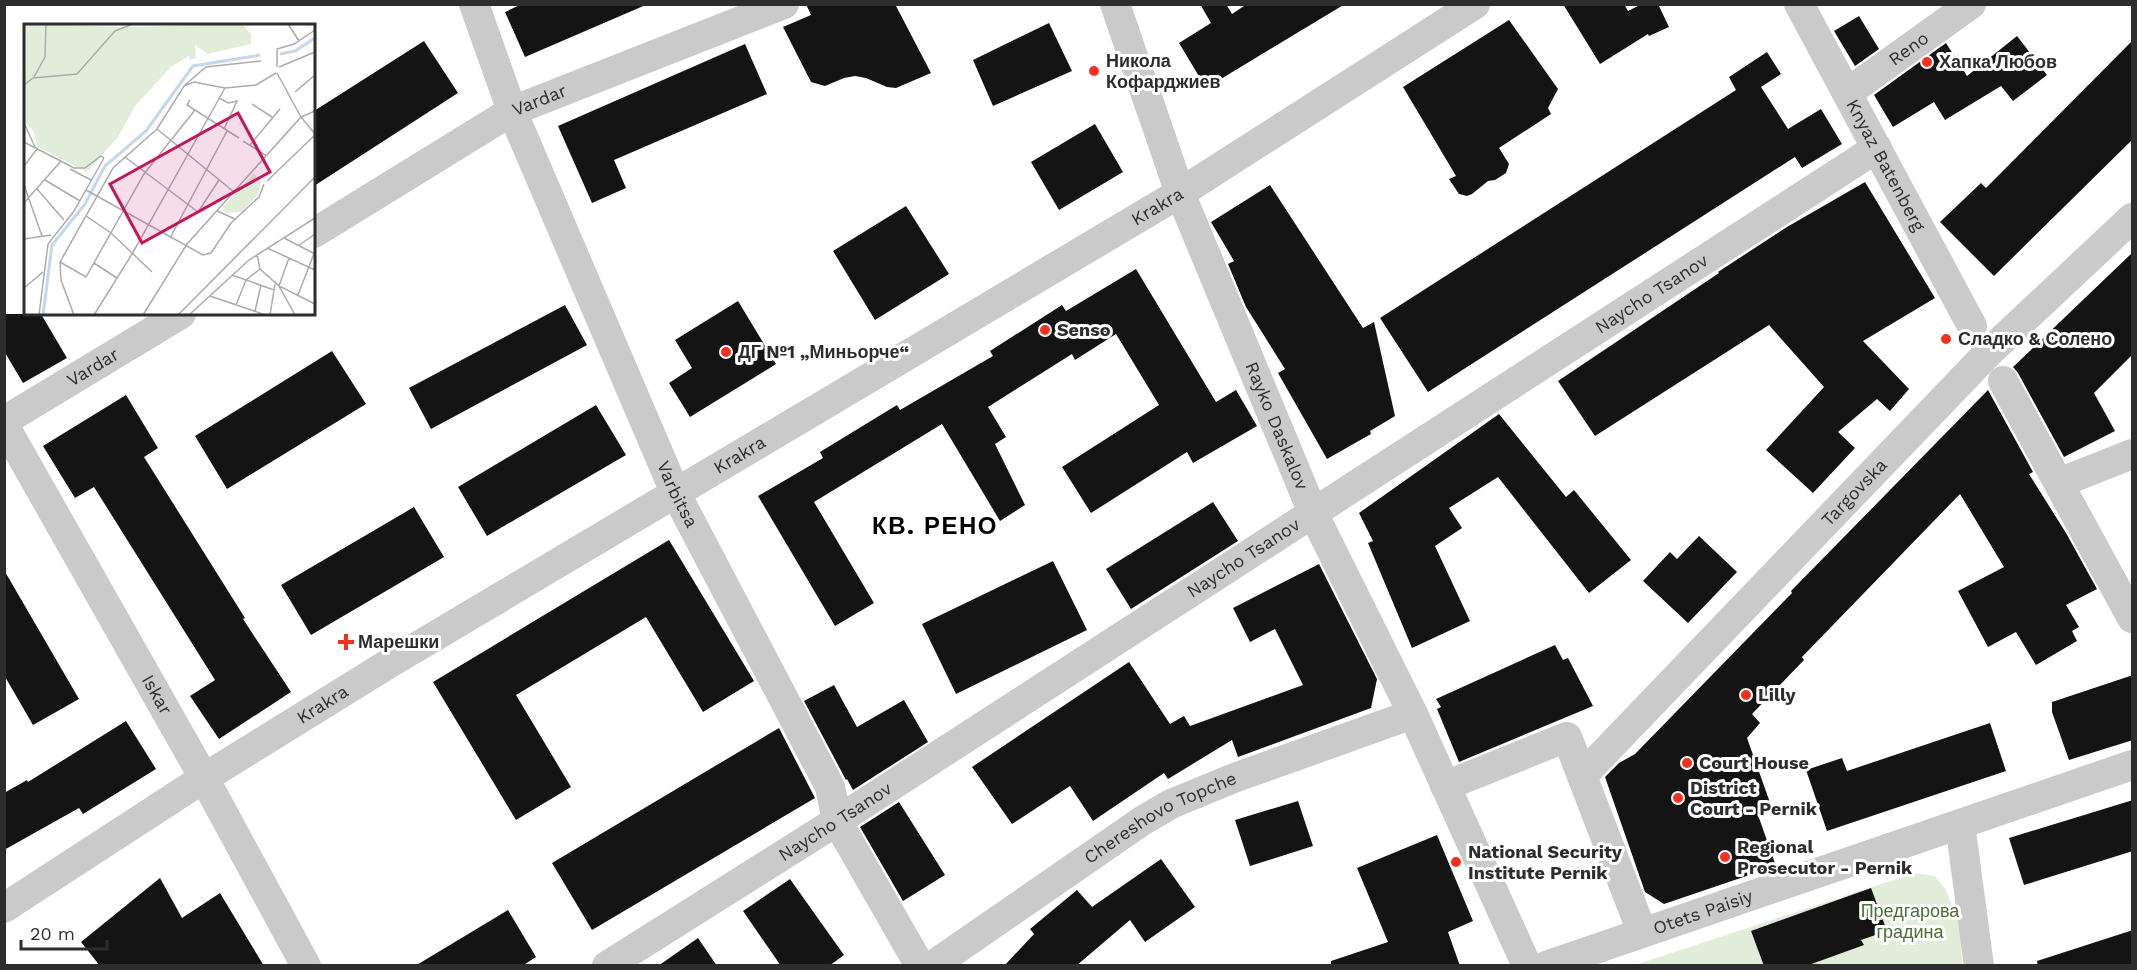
<svg xmlns="http://www.w3.org/2000/svg" width="2137" height="970" viewBox="0 0 2137 970" font-family="'Work Sans',sans-serif">
  <style>
    .green { fill: #e1edd9 }
    .building { fill: #141414 }
    .lines { fill: none; stroke-linecap: round; stroke-linejoin: round }
    .street { stroke: #cacaca; stroke-width: 30 }
    .poi-dot { fill: #f62f1e; stroke: #fff; stroke-width: 2 }
    .labels { text-anchor: middle; stroke-width: 6; stroke-linejoin: round; paint-order: stroke }
    .street-label { font-size: 18px; fill: #2d2d2d; stroke: #fff }
    .poi-label { font-size: 18px; font-weight: bold; fill: #2d2d2d; stroke: #fff; text-anchor: start }
    .park-label { font-size: 18px; fill: #486d37; stroke: #fff }
    .district-label { font-size: 24px; font-weight: bold; letter-spacing: 1.5px; fill: #000; stroke: #fff }
    .inset-river { fill: none; stroke: #c3d7ee; stroke-width: 3 }
    .inset-road { fill: none; stroke: #ababab; stroke-width: 1.5 }
    .view { fill: #c2185b; fill-opacity: 0.15; stroke: #c2185b; stroke-width: 3 }
    .inset-edge { fill: none; stroke: #2d2d2d; stroke-width: 3 }
  </style>
  <rect width="100%" height="100%" fill="#fff"/>
  <path class="green" d="M1915,873L1935,876L1946,890L1961,926L1962,965L1632,966Z"/>
  <path class="building" d="M522,4H648L525,57L505,12Z
    M806,4H895L931,73L896,88L887,87L866,78L855,76L844,78L825,86L811,82L783,27L811,15Z
    M1200,4H1226L1232,14L1247,4H1345L1206,88L1179,43L1211,23Z
    M1563,4H1624L1628,11L1642,4H1658L1669,27L1649,36L1648,34L1600,64Z
    M1859,16L1879,49L1855,66L1834,31Z
    M1509,20L1558,89L1548,108L1551,114L1499,148L1509,164L1506,173L1495,180L1488,181L1472,194L1467,196L1459,194L1449,179L1456,176L1403,87Z
    M1049,23L1072,71L993,106L973,60Z
    M2017,36L2047,75L2013,101L2001,86L1945,120L1934,102L1893,127L1874,95L1946,43L1967,76Z
    M2133,40V139L1994,276L1940,222L1981,183L1986,188Z
    M424,41L458,93L314,186V111Z
    M745,44L767,94L614,160L626,188L592,203L558,126Z
    M1767,52L1781,74L1761,87L1788,129L1821,109L1842,144L1802,168L1795,157L1428,392L1380,318L1736,90L1729,77Z
    M1095,124L1123,172L1059,210L1031,162Z
    M1865,182L1935,298L1863,341L1909,389L1890,411L1877,399L1838,432L1855,448L1813,493L1766,450L1824,387L1769,325L1595,436L1558,381L1719,273L1718,272L1787,227Z
    M1270,185L1363,328L1374,322L1395,416L1370,431L1371,434L1327,459L1278,373L1285,369L1246,307L1228,264L1234,261L1211,222Z
    M906,206L949,274L875,320L833,251Z
    M2133,252V354L2094,393L2115,431L2064,457L2018,373L2013,367Z
    M1136,269L1216,402L1236,390L1257,426L1193,463L1187,452L1091,513L1062,467L1159,405L1116,334L1075,360L1072,354L988,407L1006,437L995,444L1025,505L1000,521L942,424L814,502L874,603L835,626L758,496L823,458L820,452L897,405L900,410L993,356L990,351L1062,305L1066,311Z
    M738,301L776,364L690,417L669,383L692,368L675,340Z
    M565,305L587,345L431,429L409,388Z
    M4,314H41L67,358L23,383L4,351Z
    M332,351L366,404L227,489L195,436Z
    M1988,390L2033,472L2029,474L2066,533L2097,589L2066,605L2079,627L2072,631L2077,641L2036,665L2016,632L1988,647L1958,591L2004,567L1960,494L1802,657L1804,660L1752,714L1760,723L1747,738L1773,811L1758,815L1776,866L1664,904L1645,892L1605,777L1619,763L1635,754L1792,593L1791,591Z
    M126,395L158,448L144,457L245,618L243,619L291,692L219,739L190,696L215,680L94,487L75,498L43,446Z
    M596,405L626,455L487,536L458,487Z
    M1499,414L1566,497L1574,490L1631,560L1589,593L1498,477L1449,508L1462,528L1435,546L1470,621L1412,648L1368,543L1373,541L1359,513Z
    M1213,502L1238,541L1131,609L1106,569Z
    M414,507L444,557L311,635L281,585Z
    M1699,536L1737,572L1688,623L1643,581L1670,552L1677,559Z
    M669,540L754,681L703,712L646,617L516,695L571,787L516,820L433,682Z
    M1053,561L1087,630L956,694L922,624Z
    M1319,564L1377,679L1371,708L1238,757L1232,740L1168,779L1164,773L1093,821L1070,786L1012,824L972,767L1129,662L1170,724L1184,716L1190,726L1303,685L1275,629L1250,642L1233,608Z
    M4,570L79,699L33,725L4,675Z
    M1555,645L1563,660L1568,658L1593,706L1459,762L1437,709L1441,707L1436,699Z
    M2133,675V740L2069,760L2052,712V702Z
    M834,685L857,727L904,700L928,742L853,790L847,779L846,780L804,701Z
    M126,721L156,769L83,814L79,808L4,850V793L27,780L28,782Z
    M1990,723L2006,771L1827,831L1806,770L1842,758L1847,771Z
    M779,728L815,798L592,930L552,863Z
    M2133,800V851L2024,885L2009,838Z
    M1298,801L1313,846L1250,866L1235,820Z
    M899,802L945,875L903,901L860,827Z
    M1437,835L1473,921L1448,932L1460,966H1331V961L1388,942L1357,868Z
    M1161,859L1195,907L1145,942L1130,920L1076,966H1004L1034,934L1030,929L1077,890L1092,907Z
    M160,878L182,918L220,893L264,966H100L81,942Z
    M790,879L844,955L829,966H781L743,911Z
    M1871,888L1887,931L1861,940L1864,945L1806,966H1764L1751,931Z
    M508,910L536,957L522,966H415Z
    M2133,930V966H2038L2037,961Z
    M698,938L717,966H658Z"/>
  <g class="lines">
    <g class="street">
      <path id="s1" d="M474,4L512,111L675,492L830,787L837,821L920,966"/>
      <path id="s2" d="M1115,4L1180,193L1313,513L1413,714L1527,966"/>
      <path id="s3" d="M1799,4L1972,326"/>
      <path id="s4" d="M1847,93L1971,4"/>
      <path id="s5" d="M314,233L512,111L784,4"/>
      <path d="M2003,381L2132,618"/>
      <path id="s6" d="M4,421L181,314"/>
      <path id="s7" d="M4,425L204,778L306,966"/>
      <path d="M2059,483L2132,454"/>
      <path id="s8" d="M1582,776L1988,353L2132,218"/>
      <path d="M1445,786L1567,737L1642,932"/>
      <path d="M1960,824L1979,966"/>
      <path id="s9" d="M4,908L204,778L388,664L1180,193L1475,4"/>
      <path id="s10" d="M607,966L837,821L1877,148"/>
      <path id="s11" d="M932,966L1142,821L1171,804L1234,778L1413,714"/>
      <path id="s12" d="M1546,966L2132,765"/>
    </g>
  </g>
  <g class="poi-dot">
    <circle cx="1927" cy="62" r="6"/>
    <circle cx="1094" cy="71" r="6"/>
    <circle cx="1045" cy="330" r="6"/>
    <circle cx="1946" cy="339" r="6"/>
    <circle cx="726" cy="352" r="6"/>
    <path d="M343 633h6v6h6v6h-6v6h-6v-6h-6v-6h6z"/>
    <circle cx="1746" cy="695" r="6"/>
    <circle cx="1687" cy="763" r="6"/>
    <circle cx="1678" cy="798" r="6"/>
    <circle cx="1725" cy="857" r="6"/>
    <circle cx="1456" cy="862" r="6"/>
  </g>
  <g class="labels">
    <g class="street-label">
      <text dy="6" stroke="none"><textPath href="#s4" startOffset="76">Reno</textPath></text>
      <text dy="6" stroke="none"><textPath href="#s5" startOffset="262">Vardar</textPath></text>
      <text dy="6" stroke="none"><textPath href="#s3" startOffset="183">Knyaz Batenberg</textPath></text>
      <text dy="6" stroke="none"><textPath href="#s9" startOffset="1350">Krakra</textPath></text>
      <text dy="6" stroke="none"><textPath href="#s10" startOffset="1242">Naycho Tsanov</textPath></text>
      <text dy="6" stroke="none"><textPath href="#s6" startOffset="104">Vardar</textPath></text>
      <text dy="6" stroke="none"><textPath href="#s2" startOffset="452">Rayko Daskalov</textPath></text>
      <text dy="6" stroke="none"><textPath href="#s9" startOffset="864">Krakra</textPath></text>
      <text dy="6" stroke="none"><textPath href="#s8" startOffset="393">Targovska</textPath></text>
      <text dy="6" stroke="none"><textPath href="#s1" startOffset="531">Varbitsa</textPath></text>
      <text dy="6" stroke="none"><textPath href="#s10" startOffset="756">Naycho Tsanov</textPath></text>
      <text dy="6" stroke="none"><textPath href="#s7" startOffset="310">Iskar</textPath></text>
      <text dy="6" stroke="none"><textPath href="#s9" startOffset="378">Krakra</textPath></text>
      <text dy="6" stroke="none"><textPath href="#s11" startOffset="273">Chereshovo Topche</textPath></text>
      <text dy="6" stroke="none"><textPath href="#s10" startOffset="270">Naycho Tsanov</textPath></text>
      <text dy="6" stroke="none"><textPath href="#s12" startOffset="166">Otets Paisiy</textPath></text>
    </g>
    <g class="poi-label">
      <text x="1106" y="67">Никола<tspan x="1106" dy="21">Кофарджиев</tspan></text>
      <text x="1939" y="68">Хапка Любов</text>
      <text x="1057" y="336">Senso</text>
      <text x="1958" y="345">Сладко &amp; Солено</text>
      <text x="738" y="358">ДГ №1 „Миньорче“</text>
      <text x="358" y="648">Марешки</text>
      <text x="1758" y="701">Lilly</text>
      <text x="1699" y="769">Court House</text>
      <text x="1690" y="794">District<tspan x="1690" dy="21">Court - Pernik</tspan></text>
      <text x="1737" y="853">Regional<tspan x="1737" dy="21">Prosecutor - Pernik</tspan></text>
      <text x="1468" y="858">National Security<tspan x="1468" dy="21">Institute Pernik</tspan></text>
    </g>
    <g class="park-label">
      <text x="1910" y="917">Предгарова<tspan x="1910" dy="21">градина</tspan></text>
    </g>
    <g class="district-label">
      <text x="935" y="534">КВ. РЕНО</text>
    </g>
  </g>
  <g transform="translate(24 24)">
    <rect width="291" height="291" fill="#fff"/>
    <path d="M0,0L103,3L218,0L227,10V20L184,30L171,21L172,34L165,36V32L147,43L111,82L94,113L63,148L14,123L9,107L0,96ZM230,149L237,158L234,170L218,188L201,189L199,183Z" fill="#e1edd9"/>
    <path class="inset-river" d="M256,30L271,27L291,14M19,291L28,221L61,180L81,142L122,107L169,42L236,31"/>
    <path class="inset-road" d="M264,0L275,17M253,43V25L270,20L291,6M255,43L291,28M253,49L277,93L291,87M10,53L21,33L22,0M0,61L9,54L53,50L91,7L109,0M161,61L182,43L237,37M271,68L291,51M195,74L204,79L213,77L200,105M166,76L163,81L215,114M228,80L248,93M0,99L11,123M133,105L210,168M219,117L243,132M0,118L50,144H61L77,132L80,134M226,121L256,85M101,133L174,188L195,156M0,142L13,125M46,145L67,156M21,156L56,177M243,157L291,111M0,161L18,212M13,165L40,196M62,166L179,231L187,229L207,199L235,173L240,160M0,179L37,137M193,187L211,195M62,192L87,209L128,248M146,214L203,107M260,214L291,230M0,215L27,211M274,222L291,210M243,224L291,246M233,230L236,245L255,262L271,291M265,234L255,262L291,280M36,238L62,253L120,150L171,86M70,239L93,254M208,251L250,266L251,260M0,264L19,248M274,271L291,227M186,272L242,291M212,281L222,256L236,245M231,287L237,261M15,291L24,220L50,187L80,134M50,291L37,256L36,238L89,144L133,105L160,62L170,58L201,64L232,61L252,49M70,291L108,230L201,64M119,291L163,220L277,93L291,110M154,291L291,153M165,291L225,236L291,194M246,291L250,266"/>
    <path class="view" d="M214,89L246,148L118,219L86,160Z"/>
    <rect width="291" height="291" class="inset-edge"/>
  </g>
  <rect width="2137" height="970" fill="none" stroke="#2d2d2d" stroke-width="12"/>
  <path d="M21 940v9h86v-9" fill="none" stroke="#2d2d2d" stroke-width="3"/>
  <text x="30" y="940" font-size="18" fill="#2d2d2d" stroke="#ffffff" stroke-width="4.5" paint-order="stroke">20 m</text>
</svg>
